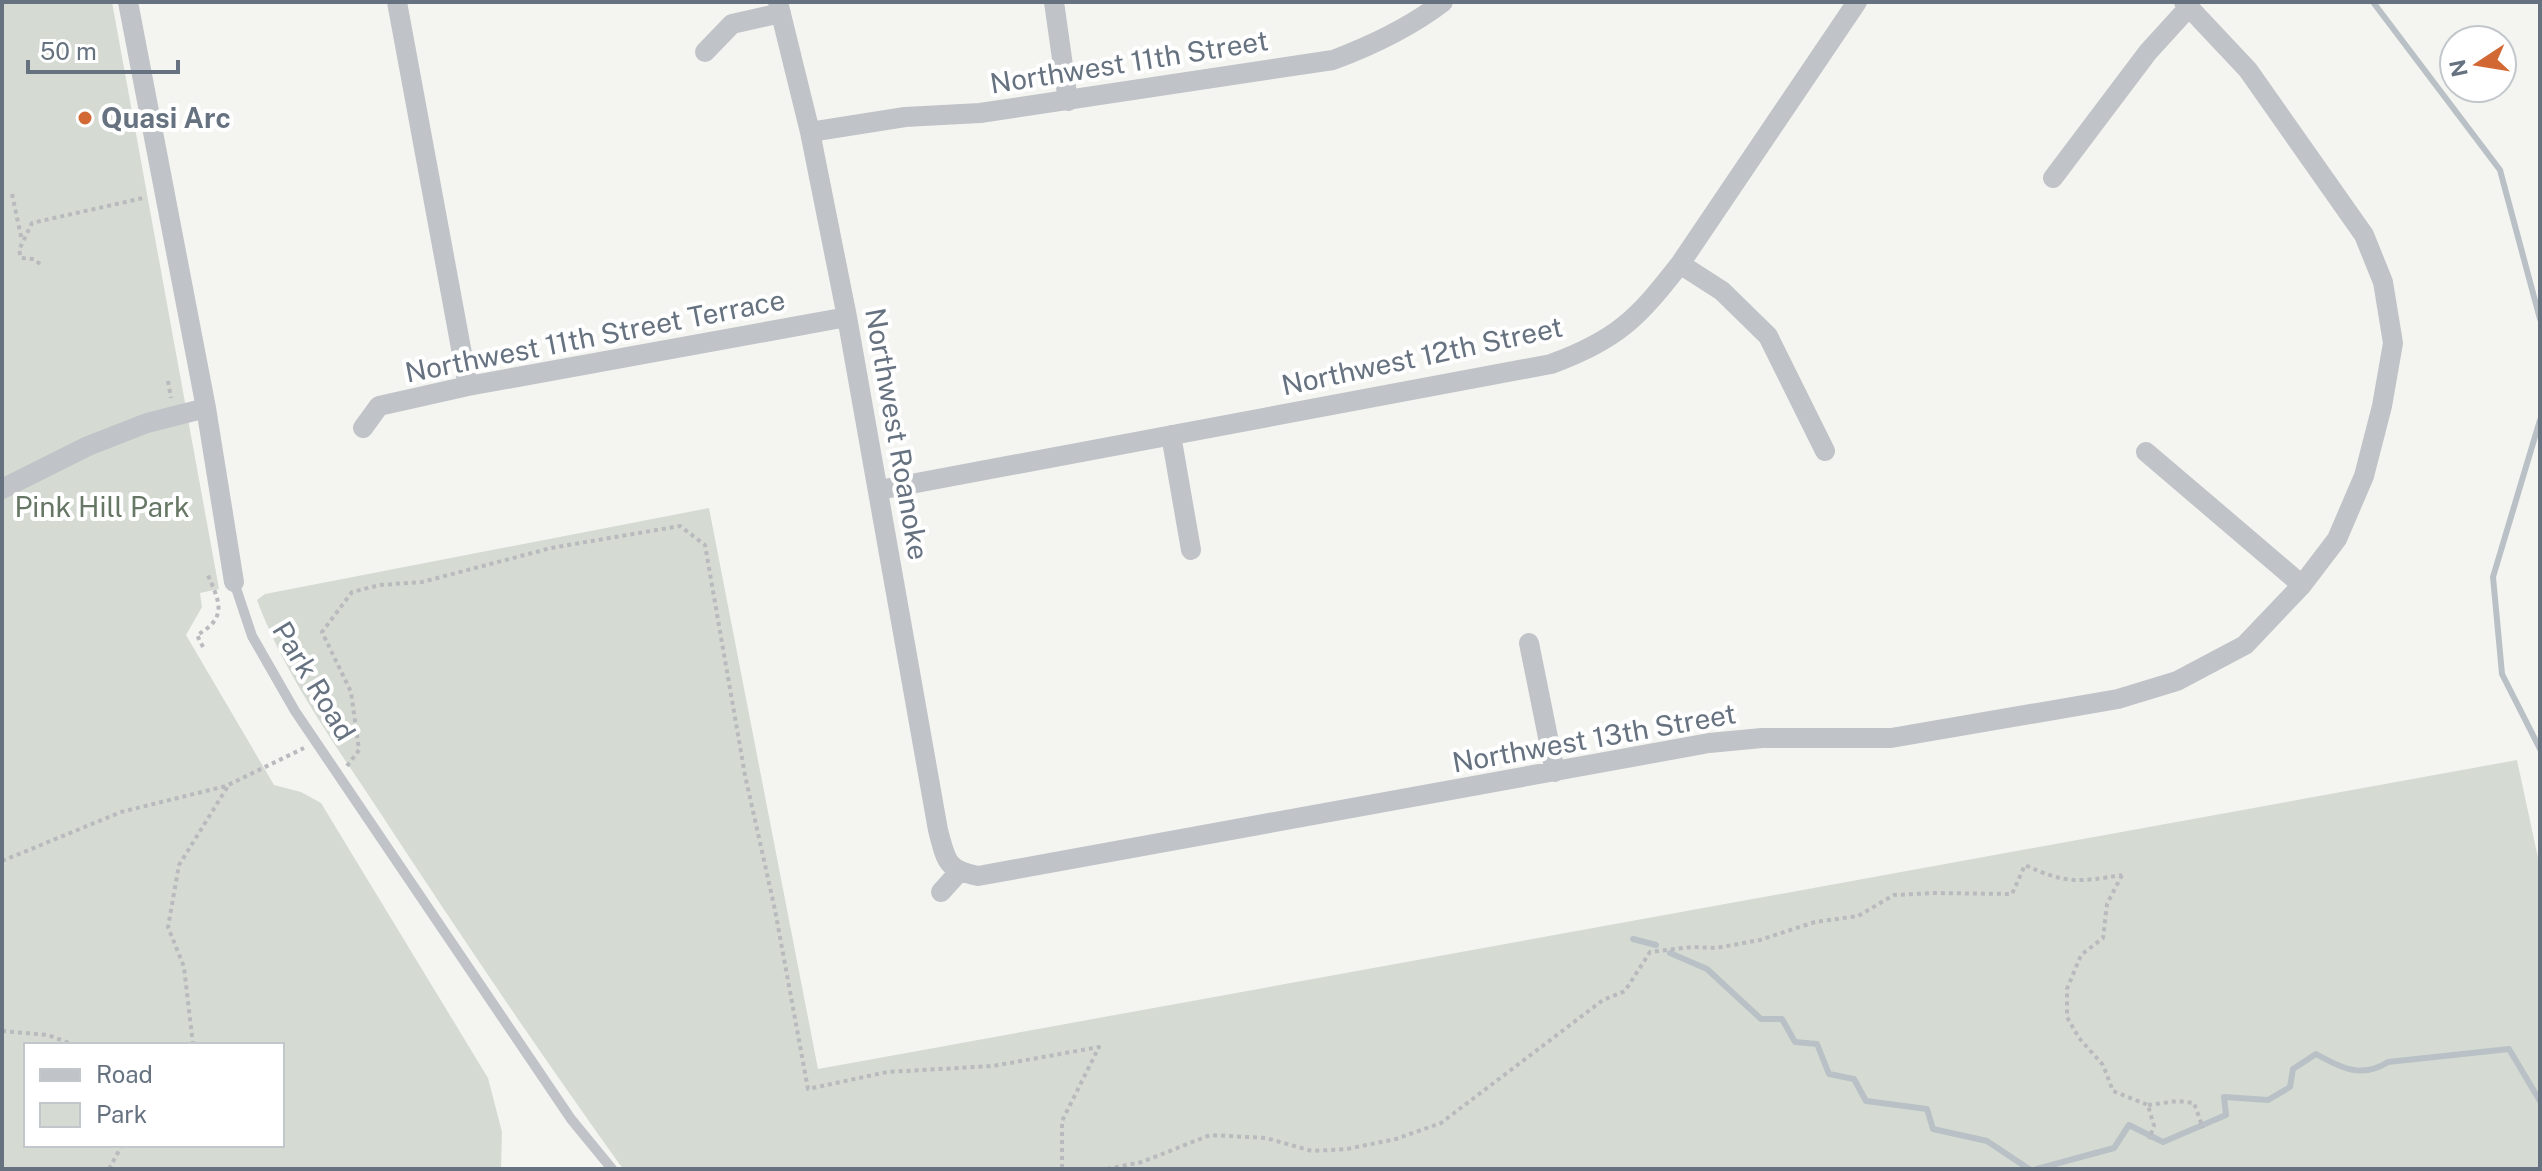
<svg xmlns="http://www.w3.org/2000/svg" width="2542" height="1171" viewBox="0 0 2542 1171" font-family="'Public Sans',sans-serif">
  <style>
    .green { fill: #d5dbd3; fill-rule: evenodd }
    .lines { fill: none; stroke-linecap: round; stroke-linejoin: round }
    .stream { stroke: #b9c1c6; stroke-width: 6 }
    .path { stroke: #b8babd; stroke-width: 4; stroke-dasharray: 4 4; stroke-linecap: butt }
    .service { stroke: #c0c3c7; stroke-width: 10 }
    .minor { stroke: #c0c3c7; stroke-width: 20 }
    .poi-dot { fill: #d26834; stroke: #fff; stroke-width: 3 }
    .labels { text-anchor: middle; stroke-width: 8; stroke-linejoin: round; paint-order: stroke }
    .street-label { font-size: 28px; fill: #667280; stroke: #fff }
    .poi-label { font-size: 28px; font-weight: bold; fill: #667280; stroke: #fff; text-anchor: start }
    .park-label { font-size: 28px; fill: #677765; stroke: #fff }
  </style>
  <rect width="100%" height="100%" fill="#f4f5f1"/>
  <path class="green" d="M2,2H112L219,589L200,593L202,607L186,635L274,785L301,792L321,803L488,1078L502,1132L501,1169H2ZM26,1045H282V1145H26Z
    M709,508L818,1069L2517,760L2540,867V1169H623C539,1052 458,932 379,811C335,744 285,676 257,600L265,594Z"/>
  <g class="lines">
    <path class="stream" d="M2373,2L2500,170L2540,319
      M2540,420L2493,577L2502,674L2540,749
      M1633,939L1656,945
      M1670,953L1707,969L1761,1019H1782L1795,1042L1817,1044L1829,1074L1854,1079L1866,1101L1927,1109L1933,1129L1987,1141L2029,1169
      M2037,1169L2114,1148L2129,1125L2163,1142L2226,1115L2224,1097L2268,1100L2290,1087L2293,1069L2316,1054C2341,1068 2362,1079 2388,1062L2509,1049L2540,1101"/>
    <path class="path" d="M12,194L22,241
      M40,264L34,259L21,258L19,250L32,223L143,198
      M168,381L171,398
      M203,647L197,635C229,617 219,601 207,573
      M347,766L359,750L351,692L322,632L352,592L380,585L422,582L551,548L680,526L705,545L745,775L775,910L808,1089L887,1072L993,1066L1099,1047L1062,1121V1169
      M2,861L121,812L226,786L304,748
      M2122,875L2107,904L2103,938L2081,955L2067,989V1017L2079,1038L2103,1065L2113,1091L2148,1105L2154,1126L2149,1139
      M2,1031L48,1035L74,1045
      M193,1045L184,967L168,927L179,865L228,786
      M2148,1105L2178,1101L2194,1103L2203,1128
      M109,1169L122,1145
      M1107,1169L1142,1162L1210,1135L1266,1138L1312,1151L1347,1149L1396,1139L1441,1123L1603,1000L1625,991L1650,952L1692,947L1716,948L1760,940L1815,922L1858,916L1894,895L1934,893L2012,894L2025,865C2065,884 2079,882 2122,875"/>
    <path class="service" d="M234,582L252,636L295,711L571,1119L612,1169"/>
    <path class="minor" d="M128,2L206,408L234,582
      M397,2L468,386
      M778,2L810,132L847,317L938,830C946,860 946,870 978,876L1709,743L1762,738H1891L2118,699L2177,681L2245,645L2302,585L2337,539L2364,476L2382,406L2393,343L2383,282L2364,235L2248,70L2184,2
      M1054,2L1068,101
      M705,52L732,24L781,13
      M810,132L905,117L980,113L1333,60C1373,45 1409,28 1443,2
      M2053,178L2148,52L2189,7
      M1680,264L1722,291L1768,336L1825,451
      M363,428L379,406L468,386L847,317
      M1171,435L1191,550
      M2146,452L2302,585
      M2,489L88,446L147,423L206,408
      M879,490L1551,364C1617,340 1638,318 1680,264L1857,2
      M1529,643L1555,772
      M941,892L959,872"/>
  </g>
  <circle class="poi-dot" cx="85" cy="118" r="8"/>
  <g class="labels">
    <g class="street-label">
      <text transform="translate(1129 62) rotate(-9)" y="10">Northwest 11th Street</text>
      <text transform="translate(595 336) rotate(-11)" y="10">Northwest 11th Street Terrace</text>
      <text transform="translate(1422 356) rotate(-12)" y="10">Northwest 12th Street</text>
      <text transform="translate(897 434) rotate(80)" y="10">Northwest Roanoke</text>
      <text transform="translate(314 681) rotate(59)" y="10">Park Road</text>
      <text transform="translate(1594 738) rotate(-10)" y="10">Northwest 13th Street</text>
    </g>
    <g class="poi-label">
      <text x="101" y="128">Quasi Arc</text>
    </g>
    <g class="park-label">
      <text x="102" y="517">Pink Hill Park</text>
    </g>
  </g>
  <rect width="2542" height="1171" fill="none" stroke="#667280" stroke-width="8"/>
  <rect x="24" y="1043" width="260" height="104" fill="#ffffff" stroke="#c2c7cc" stroke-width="2"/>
  <rect x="40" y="1069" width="40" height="12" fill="#c0c3c7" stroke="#c2c7cc" stroke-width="2"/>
  <text x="96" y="1083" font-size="24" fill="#667280">Road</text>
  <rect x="40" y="1103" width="40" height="24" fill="#d5dbd3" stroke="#c2c7cc" stroke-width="2"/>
  <text x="96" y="1123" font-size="24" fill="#667280">Park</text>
  <g transform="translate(2478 64) rotate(258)"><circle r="38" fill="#ffffff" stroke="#c2c7cc" stroke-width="2"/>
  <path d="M0-6L14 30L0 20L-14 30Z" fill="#d26834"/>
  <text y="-12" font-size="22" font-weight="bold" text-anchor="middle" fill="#667280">N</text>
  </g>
  <path d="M28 60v12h150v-12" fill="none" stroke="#667280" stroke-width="4"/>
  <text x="40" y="60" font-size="24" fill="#667280" stroke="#ffffff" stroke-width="6" paint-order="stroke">50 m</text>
</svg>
